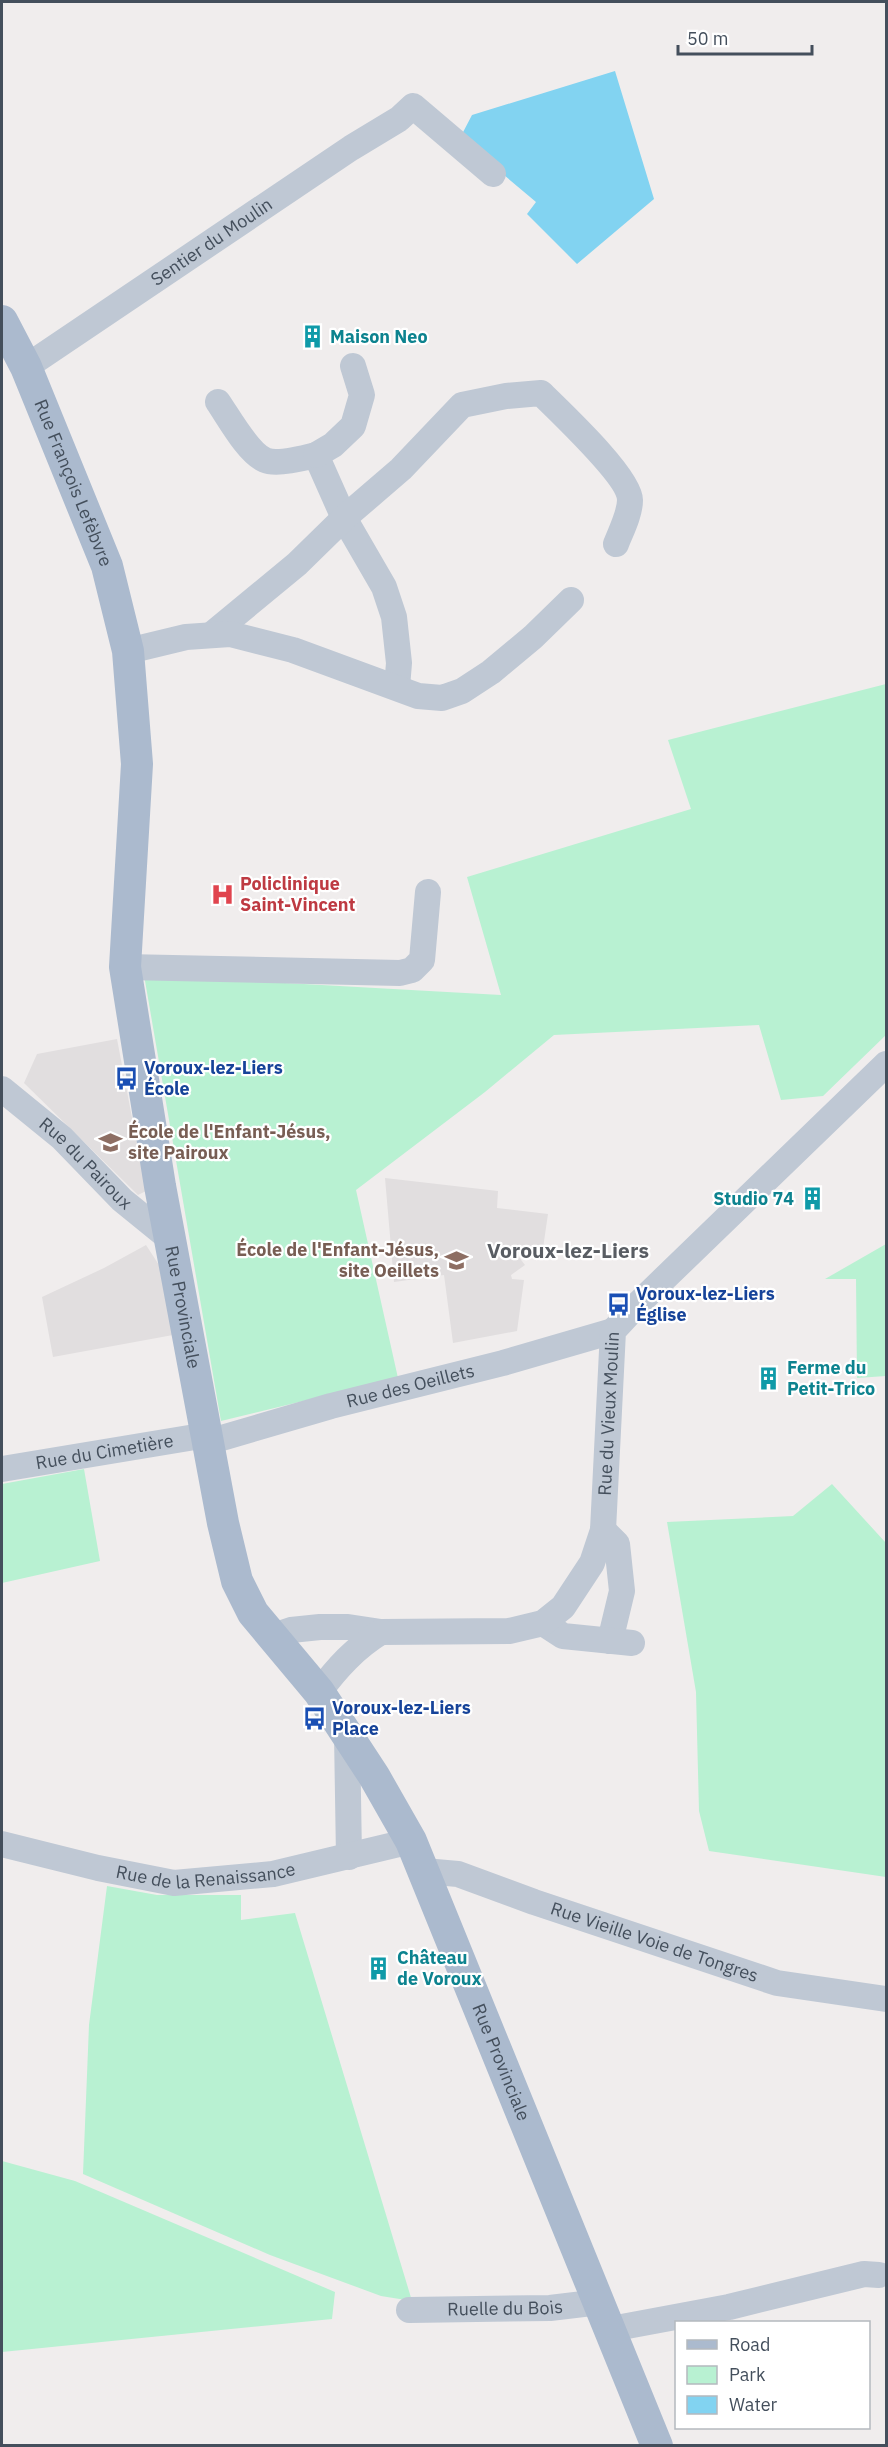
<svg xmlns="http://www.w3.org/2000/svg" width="888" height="2447" viewBox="0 0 888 2447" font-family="'IBM Plex Sans',sans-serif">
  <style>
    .education { fill: #e1dedf }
    .green { fill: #b8f1d2 }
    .water { fill: #82d3f1 }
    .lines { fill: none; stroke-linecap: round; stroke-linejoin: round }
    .minor { stroke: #bfc8d4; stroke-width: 26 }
    .major { stroke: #abbace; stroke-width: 32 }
    .labels { text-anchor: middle; stroke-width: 4.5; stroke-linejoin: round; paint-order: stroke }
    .street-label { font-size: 18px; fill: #444f5c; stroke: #fff }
    .culture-label { font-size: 18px; font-weight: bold; fill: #0d838f; stroke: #fff; text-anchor: start }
    .health-label { font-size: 18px; font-weight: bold; fill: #be3a42; stroke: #fff; text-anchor: start }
    .transit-label { font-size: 18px; font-weight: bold; fill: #164399; stroke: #fff; text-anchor: start }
    .education-label { font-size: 18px; font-weight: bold; fill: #785e54; stroke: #fff; text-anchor: start }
    .quarter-label { font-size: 21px; font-weight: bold; fill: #595d63; stroke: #fff }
  </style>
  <rect width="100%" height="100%" fill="#f0eded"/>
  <path class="education" d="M117,1039L146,1191L138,1195L24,1083L37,1054Z
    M385,1178L498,1191L497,1208L548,1214L542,1255L515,1252L525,1265L511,1275L512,1279L524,1280L517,1331L453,1343L444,1275L394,1282Z
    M146,1245L159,1265L173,1335L53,1357L42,1297L104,1268Z"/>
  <path class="green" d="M886,684V1035L823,1096L781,1100L759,1025L554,1035L485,1092L356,1190L398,1378L221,1421L144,975L501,995L467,877L691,809L668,740Z
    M886,1244V1376L857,1378L856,1279H825Z
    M84,1469L100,1561L2,1583V1484Z
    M832,1484L886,1543V1877L709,1851L699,1811L696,1692L667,1522L793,1516Z
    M107,1886L157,1895H241V1920L295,1913L412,2301L381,2296L270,2255L83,2174L89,2025Z
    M2,2161L75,2181L335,2292L332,2319L2,2352Z"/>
  <path class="water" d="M615,71L654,199L577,264L527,214L536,202L460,138L472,115Z"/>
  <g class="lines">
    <g class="minor">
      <path id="s1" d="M26,367L351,148L399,119L413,106L493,174"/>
      <path d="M218,402C229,418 248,453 265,460C276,465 304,458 316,455L344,518L384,587L394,617L399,663L397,687"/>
      <path d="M316,455L333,445L353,426L362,395L353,366"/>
      <path d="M211,635L297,564L344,518L401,469L462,405L506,396L541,393C559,411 630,477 630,500C630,514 621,531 616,544"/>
      <path d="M128,651L186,637L230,634L293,650L418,696L442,698L462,691L491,672L533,637L571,600"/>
      <path d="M125,967L400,973L412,970L422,960L428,892"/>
      <path id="s2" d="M2,1089L62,1138L122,1200L170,1239"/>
      <path id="s3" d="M208,1442L331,1406L503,1363L613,1331"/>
      <path id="s4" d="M2,1469L207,1435"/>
      <path d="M603,1530L617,1544L622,1591L610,1641"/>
      <path d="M543,1623L563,1636L632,1643"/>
      <path id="s5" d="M273,1636L291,1630L320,1627H348L381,1632L509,1631L543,1623L563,1607L592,1563L603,1530L613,1331L639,1303L886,1064"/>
      <path d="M319,1692C337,1668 355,1648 381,1632"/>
      <path d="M347,1734L349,1857"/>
      <path id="s6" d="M2,1844L98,1868L174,1883L273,1874L411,1841"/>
      <path id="s7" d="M424,1871L458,1874L534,1902L777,1983L886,1999"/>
      <path id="s8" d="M409,2310L550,2308L600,2302"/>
      <path d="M611,2329L729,2307L864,2274L879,2275"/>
    </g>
    <path class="major" id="s9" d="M2,321L26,367L107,566L128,651L137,764L125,967L160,1186L223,1523L237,1581L253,1613L319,1692L374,1776L411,1841L657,2446"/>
  </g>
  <defs>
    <symbol id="building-bare" viewBox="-9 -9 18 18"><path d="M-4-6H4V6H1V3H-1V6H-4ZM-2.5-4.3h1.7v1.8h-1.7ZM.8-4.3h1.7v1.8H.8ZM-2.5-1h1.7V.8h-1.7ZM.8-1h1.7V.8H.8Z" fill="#0f9aa8" stroke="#fff" stroke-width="2.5" paint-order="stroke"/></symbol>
    <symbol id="hospital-bare" viewBox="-9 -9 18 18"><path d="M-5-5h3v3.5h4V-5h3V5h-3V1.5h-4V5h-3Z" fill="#e0444e" stroke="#fff" stroke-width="2.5" paint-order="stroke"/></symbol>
    <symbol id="bus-bare" viewBox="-9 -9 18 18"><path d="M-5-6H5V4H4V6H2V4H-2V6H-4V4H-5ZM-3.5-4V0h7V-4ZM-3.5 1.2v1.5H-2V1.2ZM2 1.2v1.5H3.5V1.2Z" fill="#1a4fb4" stroke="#fff" stroke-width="2.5" paint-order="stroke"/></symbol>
    <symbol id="school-bare" viewBox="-9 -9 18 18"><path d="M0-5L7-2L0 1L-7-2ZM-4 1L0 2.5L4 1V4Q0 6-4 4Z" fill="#8d6e63" stroke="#fff" stroke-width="2.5" paint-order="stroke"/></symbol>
  </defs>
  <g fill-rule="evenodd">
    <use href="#building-bare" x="296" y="320" width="33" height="33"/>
    <use href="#hospital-bare" x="206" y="878" width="33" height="33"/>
    <use href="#bus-bare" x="110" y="1062" width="33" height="33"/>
    <use href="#school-bare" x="94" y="1126" width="33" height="33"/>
    <use href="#building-bare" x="796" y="1182" width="33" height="33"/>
    <use href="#school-bare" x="440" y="1244" width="33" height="33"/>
    <use href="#bus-bare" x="602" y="1288" width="33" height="33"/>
    <use href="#building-bare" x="752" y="1362" width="33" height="33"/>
    <use href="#bus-bare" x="298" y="1702" width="33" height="33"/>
    <use href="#building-bare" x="362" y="1952" width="33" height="33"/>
  </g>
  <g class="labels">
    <g class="street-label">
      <text dy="6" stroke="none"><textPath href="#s1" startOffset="224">Sentier du Moulin</textPath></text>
      <text dy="6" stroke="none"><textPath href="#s9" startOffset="177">Rue François Lefèbvre</textPath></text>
      <text dy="6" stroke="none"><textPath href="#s2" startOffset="112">Rue du Pairoux</textPath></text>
      <text dy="6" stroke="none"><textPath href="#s9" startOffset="1016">Rue Provinciale</textPath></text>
      <text dy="6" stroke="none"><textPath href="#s3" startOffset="210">Rue des Oeillets</textPath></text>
      <text dy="6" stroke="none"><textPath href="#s5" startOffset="502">Rue du Vieux Moulin</textPath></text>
      <text dy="6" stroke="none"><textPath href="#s4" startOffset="104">Rue du Cimetière</textPath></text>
      <text dy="6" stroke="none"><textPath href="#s6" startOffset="208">Rue de la Renaissance</textPath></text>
      <text dy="6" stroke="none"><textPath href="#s7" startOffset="242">Rue Vieille Voie de Tongres</textPath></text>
      <text dy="6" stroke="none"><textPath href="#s9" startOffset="1848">Rue Provinciale</textPath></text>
      <text dy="6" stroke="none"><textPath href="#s8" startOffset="96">Ruelle du Bois</textPath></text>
    </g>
    <g class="culture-label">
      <text x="330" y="343">Maison Neo</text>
      <text x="794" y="1205" text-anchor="end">Studio 74</text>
      <text x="787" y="1374">Ferme du<tspan x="787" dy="21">Petit-Trico</tspan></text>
      <text x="397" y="1964">Château<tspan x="397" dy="21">de Voroux</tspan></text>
    </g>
    <g class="health-label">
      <text x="240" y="890">Policlinique<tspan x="240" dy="21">Saint-Vincent</tspan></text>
    </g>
    <g class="transit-label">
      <text x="144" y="1074">Voroux-lez-Liers<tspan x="144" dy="21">École</tspan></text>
      <text x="636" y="1300">Voroux-lez-Liers<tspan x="636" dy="21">Église</tspan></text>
      <text x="332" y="1714">Voroux-lez-Liers<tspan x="332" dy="21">Place</tspan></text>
    </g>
    <g class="education-label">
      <text x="128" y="1138">École de l'Enfant-Jésus,<tspan x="128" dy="21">site Pairoux</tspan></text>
      <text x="439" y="1256" text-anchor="end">École de l'Enfant-Jésus,<tspan x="439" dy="21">site Oeillets</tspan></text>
    </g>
    <g class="quarter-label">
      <text x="568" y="1258">Voroux-lez-Liers</text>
    </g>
  </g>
  <rect width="888" height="2447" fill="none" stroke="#444f5c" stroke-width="6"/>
  <rect x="675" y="2321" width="195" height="108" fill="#ffffff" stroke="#b4b9be" stroke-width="1.5"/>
  <rect x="687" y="2340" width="30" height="9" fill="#abbace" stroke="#b4b9be" stroke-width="1.5"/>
  <text x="729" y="2351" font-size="18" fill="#444f5c">Road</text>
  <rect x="687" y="2366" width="30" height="18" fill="#b8f1d2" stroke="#b4b9be" stroke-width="1.5"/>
  <text x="729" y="2381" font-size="18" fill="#444f5c">Park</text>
  <rect x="687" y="2396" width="30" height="18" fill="#82d3f1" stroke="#b4b9be" stroke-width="1.5"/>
  <text x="729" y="2411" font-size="18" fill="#444f5c">Water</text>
  <path d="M678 45v9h134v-9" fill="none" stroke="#444f5c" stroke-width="3"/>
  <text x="687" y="45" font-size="18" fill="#444f5c" stroke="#ffffff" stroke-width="4.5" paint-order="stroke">50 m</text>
</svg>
